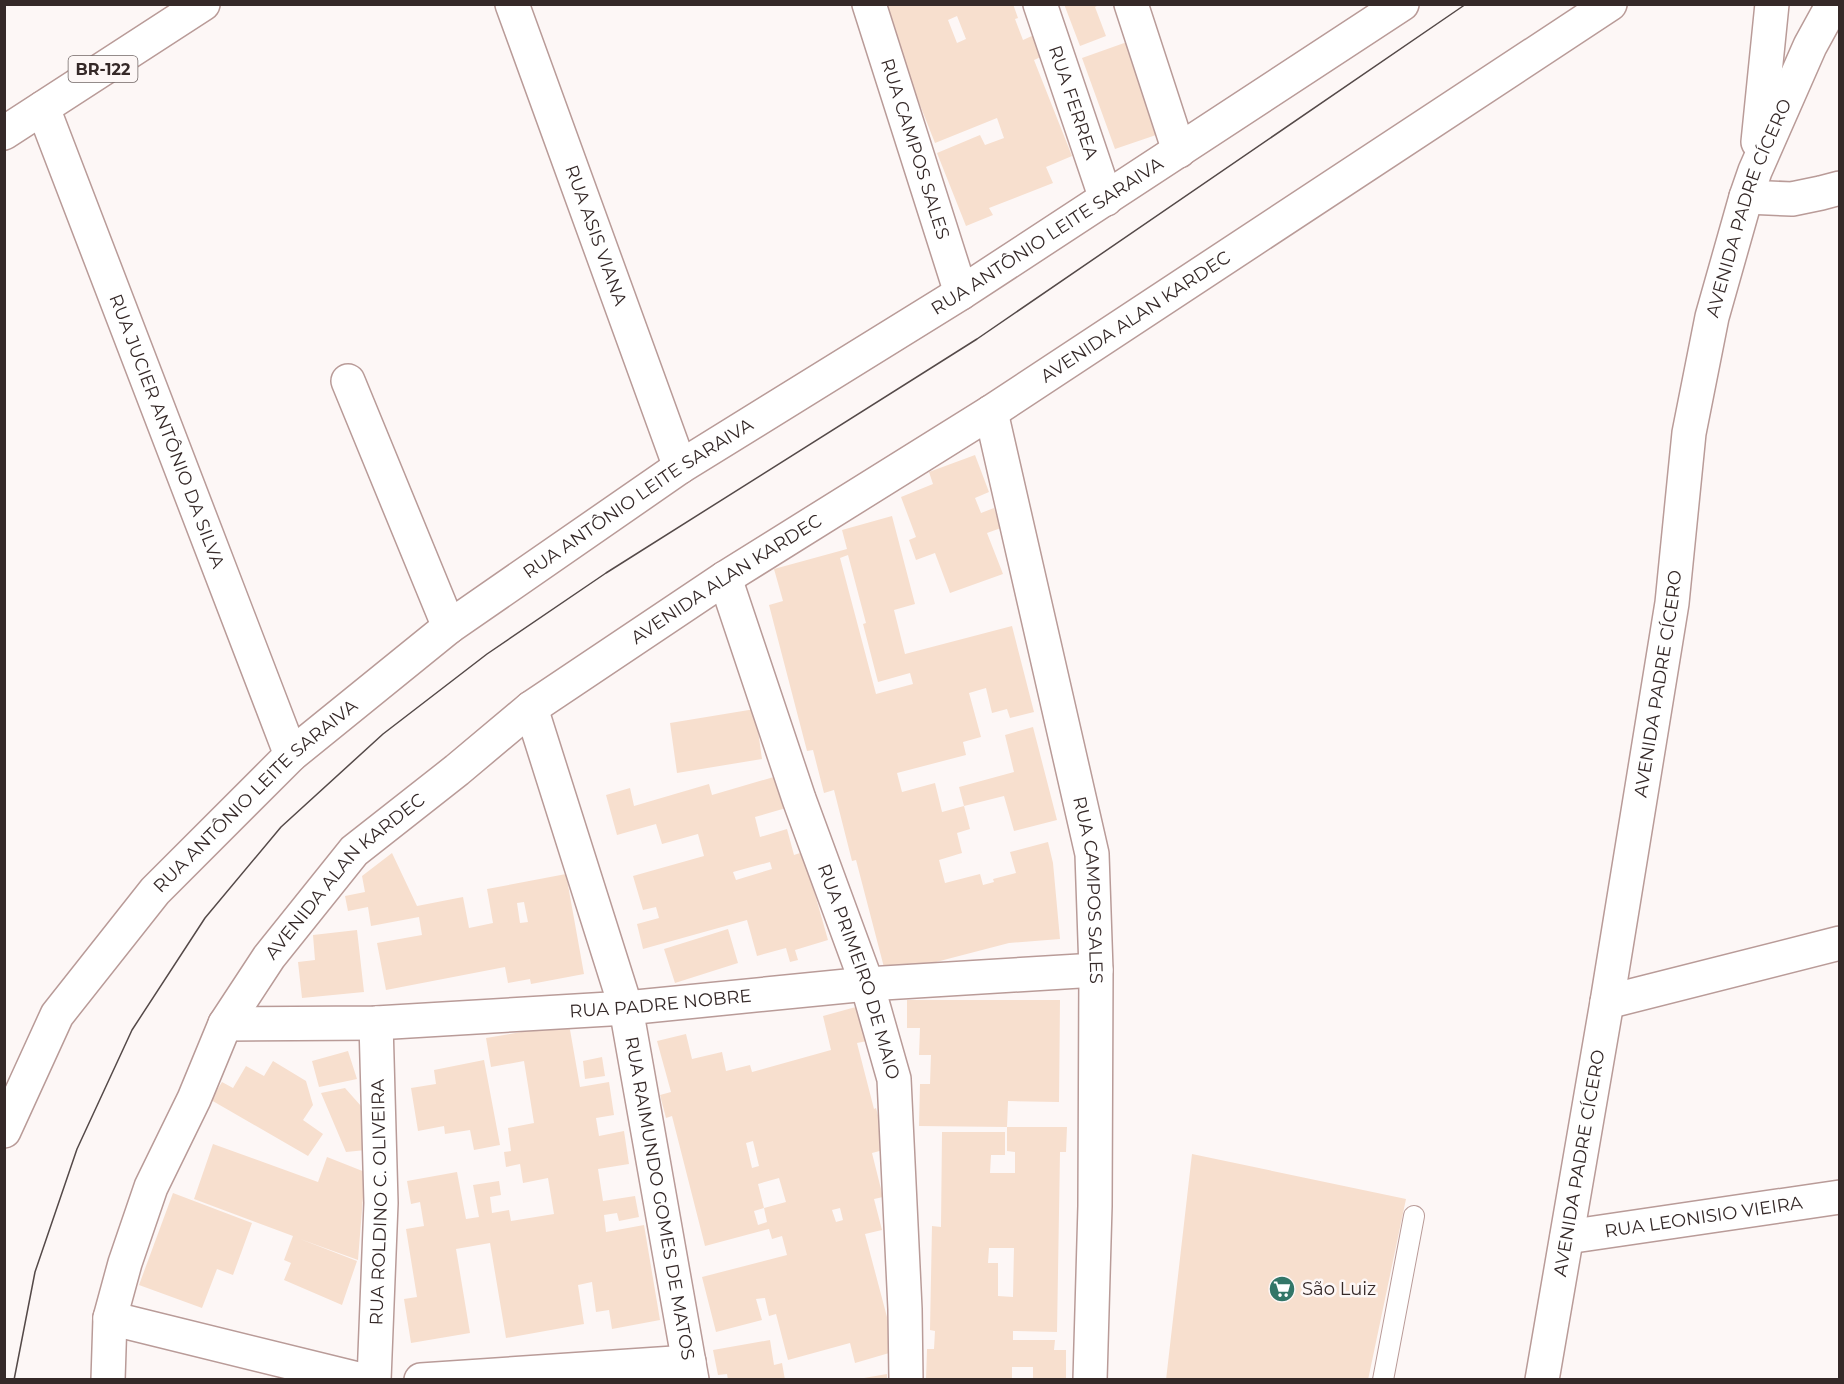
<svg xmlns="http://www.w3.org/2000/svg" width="1844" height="1384" viewBox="0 0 1844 1384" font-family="Montserrat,sans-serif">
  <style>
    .building { fill: #f7dfce; fill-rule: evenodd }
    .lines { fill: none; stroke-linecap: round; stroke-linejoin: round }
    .lane-casing { stroke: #b99b98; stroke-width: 22 }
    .street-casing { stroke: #b99b98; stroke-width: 36 }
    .secondary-casing { stroke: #b99b98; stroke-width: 36 }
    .highway-casing { stroke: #b99b98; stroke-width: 36 }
    .lane { stroke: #fff; stroke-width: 20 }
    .street { stroke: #fff; stroke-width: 33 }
    .secondary { stroke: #fff; stroke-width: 33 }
    .highway { stroke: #fff; stroke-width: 33 }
    .tram { stroke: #544948; stroke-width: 1.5 }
    .labels { text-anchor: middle; stroke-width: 5; stroke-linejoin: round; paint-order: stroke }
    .shield { fill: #fdf7f6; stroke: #716766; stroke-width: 1.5 }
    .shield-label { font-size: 16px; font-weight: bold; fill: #352928 }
    .street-label { font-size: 18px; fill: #352928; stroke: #fdf7f6 }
    .poi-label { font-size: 18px; fill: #352928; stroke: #fdf7f6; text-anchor: start }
  </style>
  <rect width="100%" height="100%" fill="#fdf7f6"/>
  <path class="building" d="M880,4H1013L1018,18L1015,19L1023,40L1034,35L1043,56L1034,60L1072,156L1046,167L1053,183L989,208L993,215L966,226L937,153L980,135L985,145L1004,138L997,118L935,143ZM957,16L966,39L957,43L948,20Z
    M1064,4H1101L1095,7L1106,36L1080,46Z
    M1127,42L1159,134L1115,149L1082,58Z
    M975,455L989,492L975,498L981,513L994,508L1001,528L987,533L1003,574L950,593L935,553L916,560L909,540L916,537L901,497L933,484L929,472Z
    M892,516L915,604L894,610L905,654L1012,626L1034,712L1010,718L1007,709L992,713L986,688L969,693L981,737L963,742L966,755L897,773L902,792L935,783L942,812L964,806L970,829L957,833L962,853L939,860L945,883L980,874L983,885L994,882L993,879L1016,873L1010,852L1048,842L1053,863L1060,939L1009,943L886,975L856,860L852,861L834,790L824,793L813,750L807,751L769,605L783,601L774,569L847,549L842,530ZM848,555L866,623L863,624L878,682L910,673L913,684L876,694L840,558Z
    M755,709L762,759L677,773L670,723Z
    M1033,727L1057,820L1014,831L1004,796L964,806L959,787L1014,772L1005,735Z
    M777,776L786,808L755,817L760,837L787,829L794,855L803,852L828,940L795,950L798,960L790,962L786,948L757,956L747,920L643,949L637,924L659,918L656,907L643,910L633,876L704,856L698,834L662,844L656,824L617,835L606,795L630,788L634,806L709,784L712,795ZM770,862L772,869L736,880L733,872Z
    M392,853L417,906L463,897L469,928L493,923L487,889L566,874L584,974L531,984L530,979L508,983L505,967L386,990L377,943L422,935L419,917L371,926L368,907L348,911L345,896L365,892L362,876ZM524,902L528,922L520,923L517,903Z
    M728,929L738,963L675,983L664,949Z
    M357,930L364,992L302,998L298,962L315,960L313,935Z
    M907,1000H1060L1059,1102L1008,1101L1007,1127H1067L1066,1152H1060L1057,1332L1013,1331V1340H1055L1054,1350H1066V1380H1033V1367H1012V1380H926L927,1349H934L935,1331L930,1330L932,1226L941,1227L942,1132H1005V1155H991L990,1173H1015V1152L1007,1151V1127L919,1126L920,1084H930L931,1055H919L920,1028H907ZM989,1248H1014L1013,1297L998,1296V1263H988Z
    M863,1005L872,1040L857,1043L874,1109L876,1108L887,1149L872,1153L883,1197L874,1199L882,1230L865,1234L896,1351L855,1363L850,1343L788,1360L776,1314L769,1316L765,1298L756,1299L762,1320L716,1332L702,1277L787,1255L782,1236L772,1239L769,1229L705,1246L672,1116L666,1118L660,1095L671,1092L657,1041L686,1034L692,1059L722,1052L726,1071L750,1065L752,1072L831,1050L823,1016ZM753,1141L759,1166L752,1168L746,1143ZM779,1178L786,1202L764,1208L758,1184ZM764,1208L767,1222L758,1225L754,1211ZM840,1208L843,1220L836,1222L832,1210Z
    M569,1024L580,1087L609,1082L614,1115L596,1118L599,1136L624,1131L629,1164L598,1169L603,1201L635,1196L639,1217L619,1221L617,1213L604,1215L606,1232L644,1225L660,1320L612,1329L609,1310L596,1312L592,1282L578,1285L584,1324L506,1338L490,1243L456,1249L470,1333L411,1343L404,1299L417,1297L406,1229L424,1226L420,1202L411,1204L407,1181L457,1172L466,1219L479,1217L473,1185L499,1181L501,1195L490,1197L492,1213L509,1210L511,1221L554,1214L548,1178L523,1183L520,1164L506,1167L504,1152L511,1151L508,1128L534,1123L524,1061L491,1067L486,1038Z
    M348,1051L357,1079L319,1087L312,1061Z
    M602,1057L605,1076L585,1079L583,1061Z
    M484,1060L500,1145L474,1150L470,1130L445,1134L444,1126L418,1131L411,1088L436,1084L434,1070Z
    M273,1061L306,1081L313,1105L303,1120L323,1134L308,1156L211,1100L222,1082L233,1088L246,1066L264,1076Z
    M345,1088L361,1106L366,1150L346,1152L321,1093Z
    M213,1144L318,1182L327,1157L365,1172L358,1260L300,1239L357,1261L342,1305L284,1280L291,1263L284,1260L293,1236L194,1199Z
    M1192,1154L1406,1199L1368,1380H1166Z
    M173,1193L252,1223L233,1275L217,1269L202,1308L139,1285Z
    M770,1340L774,1365L782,1363L785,1380H728L727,1374L718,1375L713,1350Z
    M887,1374V1380H864V1378Z"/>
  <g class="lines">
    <defs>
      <path id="lane" d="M1383,1380L1414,1216"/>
      <g id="street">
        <path id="s1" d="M512,4L680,467"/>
        <path id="s2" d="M869,4L961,293"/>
        <path id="s3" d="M1040,4L1106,199"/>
        <path d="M1131,4L1179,151"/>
        <path id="s4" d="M43,108L291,755"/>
        <path d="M1746,197L1792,199L1821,193L1840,188"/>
        <path d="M348,381L449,627"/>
        <path id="s5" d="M991,412L1092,854L1096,970L1095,1206L1090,1380"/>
        <path id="s6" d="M725,578L799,799L867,984L894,1079L905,1309L906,1380"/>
        <path id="s7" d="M531,708L626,1008L692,1380"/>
        <path d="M1607,1002L1840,943"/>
        <path id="s8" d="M225,1024L376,1023L626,1008L867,984L1096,970"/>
        <path id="s9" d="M4,1131L57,1015L155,891L291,755L449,627L680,467L961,293L1402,4"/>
        <path id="s10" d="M1567,1237L1840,1197"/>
        <path d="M110,1318L362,1380"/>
        <path id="s11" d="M108,1380L110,1318L125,1263L151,1187L194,1099L225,1024L269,957L354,851L457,770L531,708L725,578L991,412L1610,4"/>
        <path id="s12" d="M374,1380L381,1203L376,1023"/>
        <path d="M421,1380L689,1362"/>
      </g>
      <g id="secondary">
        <path d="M1758,142L1772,4"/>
        <path id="s13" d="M1542,1380L1607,1002L1672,603L1689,433L1712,317L1746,197L1755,171L1810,46L1833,4"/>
      </g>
      <path id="highway" d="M4,133L203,4"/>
    </defs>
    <use href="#lane" class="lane-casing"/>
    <use href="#street" class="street-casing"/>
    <use href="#secondary" class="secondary-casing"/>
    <use href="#highway" class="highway-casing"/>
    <use href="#lane" class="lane"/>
    <use href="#street" class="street"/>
    <use href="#secondary" class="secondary"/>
    <use href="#highway" class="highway"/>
    <path class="tram" d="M14,1380L35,1272L77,1149L132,1030L205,918L281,827L383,734L487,654L606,573L977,339L1466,4"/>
  </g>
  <defs>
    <symbol id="supermarket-disc" viewBox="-11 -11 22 22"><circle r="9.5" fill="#337668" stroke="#fdf7f6"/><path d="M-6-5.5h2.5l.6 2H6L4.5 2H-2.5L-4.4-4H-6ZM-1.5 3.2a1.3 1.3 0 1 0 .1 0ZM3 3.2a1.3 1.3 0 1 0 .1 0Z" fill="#fff"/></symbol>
  </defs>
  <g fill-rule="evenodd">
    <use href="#supermarket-disc" x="1267" y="1274" width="30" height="30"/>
  </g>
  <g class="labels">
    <rect class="shield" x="68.5" y="56" width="69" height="26" rx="4.5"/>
    <g class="shield-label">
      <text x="103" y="75">BR-122</text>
    </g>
    <g class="street-label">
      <text dy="6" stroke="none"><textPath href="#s3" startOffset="104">RUA FERREA</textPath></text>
      <text dy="6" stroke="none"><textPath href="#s2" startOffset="152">RUA CAMPOS SALES</textPath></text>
      <text dy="6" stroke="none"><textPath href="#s13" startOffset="1192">AVENIDA PADRE CÍCERO</textPath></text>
      <text dy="6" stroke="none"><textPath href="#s1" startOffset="246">RUA ASIS VIANA</textPath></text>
      <text dy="6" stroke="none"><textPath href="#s9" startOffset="1396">RUA ANTÔNIO LEITE SARAIVA</textPath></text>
      <text dy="6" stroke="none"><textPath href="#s11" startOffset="1542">AVENIDA ALAN KARDEC</textPath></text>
      <text dy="6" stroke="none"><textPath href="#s4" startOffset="346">RUA JUCIER ANTÔNIO DA SILVA</textPath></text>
      <text dy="6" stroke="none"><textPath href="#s9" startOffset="910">RUA ANTÔNIO LEITE SARAIVA</textPath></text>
      <text dy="6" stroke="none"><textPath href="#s11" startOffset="1056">AVENIDA ALAN KARDEC</textPath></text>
      <text dy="6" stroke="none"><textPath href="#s13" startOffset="706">AVENIDA PADRE CÍCERO</textPath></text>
      <text dy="6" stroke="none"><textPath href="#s9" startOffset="424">RUA ANTÔNIO LEITE SARAIVA</textPath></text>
      <text dy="6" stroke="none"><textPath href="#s11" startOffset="570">AVENIDA ALAN KARDEC</textPath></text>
      <text dy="6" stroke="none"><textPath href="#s5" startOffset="489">RUA CAMPOS SALES</textPath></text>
      <text dy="6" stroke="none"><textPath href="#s6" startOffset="416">RUA PRIMEIRO DE MAIO</textPath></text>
      <text dy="6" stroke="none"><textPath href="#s8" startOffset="436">RUA PADRE NOBRE</textPath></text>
      <text dy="6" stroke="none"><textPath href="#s13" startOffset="220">AVENIDA PADRE CÍCERO</textPath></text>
      <text dy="6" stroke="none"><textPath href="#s7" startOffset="508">RUA RAIMUNDO GOMES DE MATOS</textPath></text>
      <text dy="6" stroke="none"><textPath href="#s12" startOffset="178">RUA ROLDINO C. OLIVEIRA</textPath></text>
      <text dy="6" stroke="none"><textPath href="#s10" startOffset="138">RUA LEONISIO VIEIRA</textPath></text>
    </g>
    <g class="poi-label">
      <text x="1302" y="1295">São Luiz</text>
    </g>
  </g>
  <rect width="1844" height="1384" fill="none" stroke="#352928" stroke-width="12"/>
</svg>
